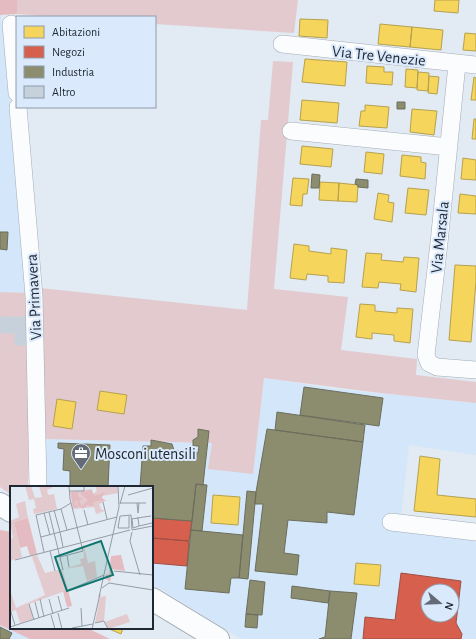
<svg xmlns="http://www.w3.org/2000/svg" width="476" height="639" viewBox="0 0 476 639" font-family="'Alegreya Sans',sans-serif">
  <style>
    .built { fill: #d4e6f9; fill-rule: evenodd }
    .green { fill: #e3cace }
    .forest { fill: #e4bbc0 }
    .homes { fill: #f6d55c; stroke: #b5a14f }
    .shops { fill: #d6604d; stroke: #9f4f45; fill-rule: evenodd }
    .industry { fill: #8c8c6e; stroke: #6b6e5c }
    .building { fill: #c7d1dc; stroke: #cad2db }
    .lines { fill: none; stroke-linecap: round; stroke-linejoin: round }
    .minor-casing { stroke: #a4acb5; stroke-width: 18 }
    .major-casing { stroke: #a4acb5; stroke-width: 24 }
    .minor { stroke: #fbfcfd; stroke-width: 17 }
    .major { stroke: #fbfcfd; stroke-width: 22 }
    .labels { text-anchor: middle; stroke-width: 4; stroke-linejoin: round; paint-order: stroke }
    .street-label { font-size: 16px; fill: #1e2732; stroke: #dae9fb }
    .poi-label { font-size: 16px; fill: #1e2732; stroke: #dae9fb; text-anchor: start }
    .inset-road { fill: none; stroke: #949ca6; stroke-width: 1 }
    .view { fill: #0f766e; fill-opacity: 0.15; stroke: #0f766e; stroke-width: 2 }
    .inset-edge { fill: none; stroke: #1e2732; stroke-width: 2 }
  </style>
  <rect width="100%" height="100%" fill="#e2eaf3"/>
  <path class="built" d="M0,15H1L31,293L0,292Z
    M264,378L336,389L476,403V455L409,445L400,526L476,538V639H241L152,584V487H47L45,439L213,443L253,473ZM428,591H452V615H428Z
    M0,625L30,639H0Z"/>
  <path class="green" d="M17,0H298L294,33L155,24V17H53L17,14Z
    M273,61L293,62L274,289L348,297L341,350L417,359L416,375L476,382V403L380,393L264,378L253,474L208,469L212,443L45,439L40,288L247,310L261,120H268Z
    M0,292L31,293L28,487H11V495L0,487Z"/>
  <path class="forest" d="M0,0H17V14L0,15Z
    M0,530L11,532V628H87L110,639H30L0,625Z"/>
  <path class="homes" d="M435,0H459L458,13L434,11Z
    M300,19L328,20L327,38L299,36Z
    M380,24L412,27L410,47L378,44Z
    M412,27L443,30L441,50L410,47Z
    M465,33L476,34V51L463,50Z
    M305,59L347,62L345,86L302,82Z
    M367,66L384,67V72H393L392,85L366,83Z
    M406,69L418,70L417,88L405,87Z
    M418,72L429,73L428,91L417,90Z
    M429,76L439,77L437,94L428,93Z
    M474,77L476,78V100H471Z
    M302,100L339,103L337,123L300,120Z
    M365,105L389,107L387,128L359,126L361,111H365Z
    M412,109L437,111L434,135L410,132Z
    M474,119H476V139H472Z
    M302,146L333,149L331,167L300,164Z
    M366,152L384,154L382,174L364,172Z
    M402,155L421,157V162L426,163L425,179L400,176Z
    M463,158L476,160V180L461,179Z
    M293,178L309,179L307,194H303L302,206L290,205Z
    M320,182L339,183L338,201L319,200Z
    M339,183L358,185L357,202L338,201Z
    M408,188L429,190L426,215L405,213Z
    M378,193L389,195L388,202L394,203L392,222L374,219Z
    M460,194L476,196V214L458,213Z
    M294,244L309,246V251L331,254V248L347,250L344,283L328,282V276L307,274L306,280L290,278Z
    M366,253L382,254L381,260L403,262L404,257L419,258L416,292L400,290L401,284L379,282L378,288L362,287Z
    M455,265L476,266V281L471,342L449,340Z
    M360,304L375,305V311L397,313V308L413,309L410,343L394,341V335L372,333V339L356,337Z
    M100,391L127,395L124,414L97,410Z
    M57,399L76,402L72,429L53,426Z
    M420,456L440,459L437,495L476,499V517L414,511Z
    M213,495L240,497L238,525L211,523Z
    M356,563L381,565L379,586L354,584Z
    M107,628H123L121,634Z"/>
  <path class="shops" d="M152,518L192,521L189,541L152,538Z
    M152,538L189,541L187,566L152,563Z
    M401,573L461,581L456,623L462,634L461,639H363L365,617L395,620ZM428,591H452V615H428Z"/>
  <path class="industry" d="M397,102H405V109H397Z
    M312,174L320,175L319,188H311Z
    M356,179L368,180V188L358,187V185L355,184Z
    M0,232H8L7,250L0,249Z
    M304,387L383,398L379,426L300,415Z
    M277,412L365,425L363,442L275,430Z
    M198,429L209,431L203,485L196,484L192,521L152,518V487H140L143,446H151V440L172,444L174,450L198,453L199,446H193V440L198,437Z
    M267,429L363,442L354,515L327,512V523L288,520L284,553L299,555L297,575L255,571L263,504H255L256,492Z
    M58,443L110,445L108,487H70V471L63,470L64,449L58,448Z
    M196,484L207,485L202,531L191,530Z
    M247,491L256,492L248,579L239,578Z
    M191,530L243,535L239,578H231L229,593L185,589Z
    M250,580L265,582L262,615L246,614Z
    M292,586L330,591L328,603L291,598Z
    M330,591L357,593L351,639H319L325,637Z
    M246,614L258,615L257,628L245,627Z
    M0,627L12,633L9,639H0Z"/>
  <path class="building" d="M0,317H30V345H15V333H0Z"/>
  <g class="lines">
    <defs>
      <path id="minor" d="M11,24L17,93
        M282,44L476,65
        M457,64L439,243L426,355L429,363L437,367L476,370
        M18,107L34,296L38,487
        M291,131L449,147
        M391,522L476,532"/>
      <path id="major" d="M0,504L11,511
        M152,599L218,639"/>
    </defs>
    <use href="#minor" class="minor-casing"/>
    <use href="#major" class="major-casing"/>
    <use href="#minor" class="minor"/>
    <use href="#major" class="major"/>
  </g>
  <defs>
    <symbol id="office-pin" viewBox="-11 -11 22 30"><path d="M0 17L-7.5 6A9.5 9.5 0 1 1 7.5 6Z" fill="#636b76" stroke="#dae9fb"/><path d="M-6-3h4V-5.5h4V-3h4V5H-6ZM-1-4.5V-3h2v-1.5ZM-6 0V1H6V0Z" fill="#fff"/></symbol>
  </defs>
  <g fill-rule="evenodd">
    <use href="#office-pin" x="70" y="442" width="22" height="30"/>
  </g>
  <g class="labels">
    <g class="street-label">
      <text transform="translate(379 55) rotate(6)" y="6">Via Tre Venezie</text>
      <text transform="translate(439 237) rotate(-84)" y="6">Via Marsala</text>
      <text transform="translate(33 297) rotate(-93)" y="6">Via Primavera</text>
    </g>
    <g class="poi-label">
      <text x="95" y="459">Mosconi utensili</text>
    </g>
  </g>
  <g transform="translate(10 486)">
    <rect width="143" height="143" fill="#e2eaf3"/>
    <path d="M15,0H21L25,12L32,11L29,0H42V2L37,4L38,9L44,8L47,23L24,28L23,23L26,22L24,13L19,14ZM85,0H107L108,7L92,10L94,16L89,18L91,23L95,25L86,28L84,21L63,23L60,6L82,3L83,8L87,5ZM15,15L18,32L4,36L12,71L0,75V53L3,52L0,35L9,31L6,18ZM73,56L78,77L85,75L87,91L77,95L73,80L54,83L71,78L70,73L74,72ZM27,69L35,87L52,83L58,104L19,118L23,133L10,137L6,124L1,126L0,121V104L6,122L35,109L22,71ZM96,110L94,135L85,137L90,111ZM117,128L120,136L98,143L95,136Z" fill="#e3cace"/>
    <path d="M81,4L85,10L95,6L91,12L97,15H87L82,17L85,20L77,19L73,23L67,19L68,15L64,16L68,22L63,21L61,6H68V10L72,13L69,15L72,20L78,14L70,7ZM18,32L27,68L20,70L17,60L10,62L4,36ZM111,69L115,85L102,83L100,96L95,92L96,88L99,89L101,70ZM58,104L62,120L57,121L53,105Z" fill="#e4bbc0"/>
    <path class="inset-road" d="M59,5H74V0M118,9L143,2M93,16L97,33M110,17H136M127,17L128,27L129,17M110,18L115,0M51,23L57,44M44,24L50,46M74,24L78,39M39,26L53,84M34,27L40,49M119,30V42H108L110,30H111L121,29L122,44M127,32L141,30M121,33L128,32L129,40L123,42L122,33M129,40L142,37M122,44L143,40M50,46L53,61M122,46L120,55L130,89M31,51L107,31M40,65L45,85M34,66L26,29L51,23L61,17M57,69L59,81M50,71L73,65L60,13L59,0M5,74L120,44M104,85L143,89M92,102L99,97L143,104M59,104L94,89M48,110L52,125M89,111L109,21L108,0M30,113L34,131M39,113L43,128M25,116L29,132M19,118L24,134M71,122L72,140M0,123L5,139M48,127L52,143M41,129L45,143M85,137L94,135L98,143M0,141L59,122M62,142L83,138M82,143L90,108"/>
    <path class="view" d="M91,55L103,89L57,105L45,71Z"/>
    <rect width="143" height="143" class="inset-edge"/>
  </g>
  <rect x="16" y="16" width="140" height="92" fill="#dae9fb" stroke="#8f9bab"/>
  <rect x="24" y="26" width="20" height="12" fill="#f6d55c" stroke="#8f9bab"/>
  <text x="52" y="36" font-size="12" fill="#1e2732">Abitazioni</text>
  <rect x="24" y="46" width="20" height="12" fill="#d6604d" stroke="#8f9bab"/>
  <text x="52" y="56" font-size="12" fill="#1e2732">Negozi</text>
  <rect x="24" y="66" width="20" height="12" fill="#8c8c6e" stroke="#8f9bab"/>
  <text x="52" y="76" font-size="12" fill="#1e2732">Industria</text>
  <rect x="24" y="86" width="20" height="12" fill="#c7d1dc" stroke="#8f9bab"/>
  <text x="52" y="96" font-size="12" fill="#1e2732">Altro</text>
  <g transform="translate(440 603) rotate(109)"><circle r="19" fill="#dae9fb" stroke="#8f9bab"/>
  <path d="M0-3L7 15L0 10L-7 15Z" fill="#636b76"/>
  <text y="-6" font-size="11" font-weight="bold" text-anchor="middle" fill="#1e2732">N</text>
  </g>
</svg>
